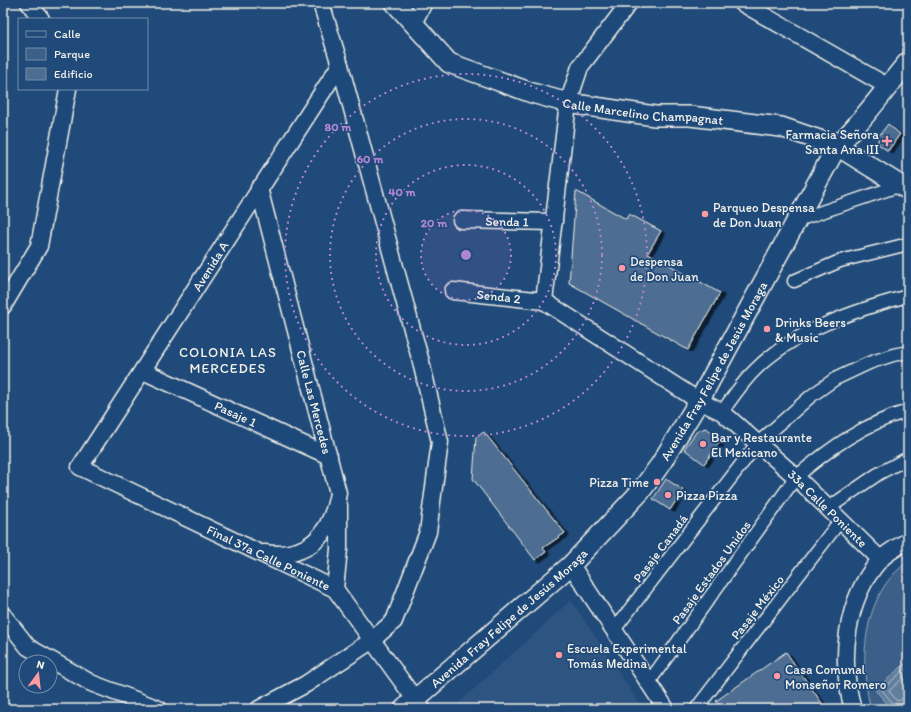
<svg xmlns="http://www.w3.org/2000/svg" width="911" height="712" viewBox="0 0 911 712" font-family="Itim,sans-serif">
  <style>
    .built { fill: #2d5581 }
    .green { fill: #3a5f88; stroke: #97a8b8 }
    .water { fill: #627e9d; stroke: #9cacbb }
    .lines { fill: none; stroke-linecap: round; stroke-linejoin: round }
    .shore { stroke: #bac3ca; stroke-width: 1 }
    .building { fill: #4d6e92; stroke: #f4f1e8; filter: url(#shadow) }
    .pedestrian-casing { stroke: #f4f1e8; stroke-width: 15 }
    .minor-casing { stroke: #f4f1e8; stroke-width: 19 }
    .tertiary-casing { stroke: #f4f1e8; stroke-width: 22 }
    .pedestrian { stroke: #1f4a7a; stroke-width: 12 }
    .minor { stroke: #1f4a7a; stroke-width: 16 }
    .tertiary { stroke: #1f4a7a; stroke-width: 19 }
    .ring { fill: none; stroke: #b185d1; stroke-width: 2; stroke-dasharray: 2 4 }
    .poi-dot { fill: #ff9aa2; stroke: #1f4a7a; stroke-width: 1.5 }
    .labels { text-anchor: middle; stroke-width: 3.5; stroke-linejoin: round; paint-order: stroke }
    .street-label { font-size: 13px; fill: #f4f1e8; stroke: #1f4a7a }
    .poi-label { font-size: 13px; fill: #f4f1e8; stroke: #1f4a7a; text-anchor: start }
    .neighbourhood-label { font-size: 14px; letter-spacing: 1px; fill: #f4f1e8; stroke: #1f4a7a }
    .centre { fill: #b185d1; stroke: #1f4a7a; stroke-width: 2 }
    .ring-label { font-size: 12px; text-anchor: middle; font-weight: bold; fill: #b185d1; stroke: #1f4a7a; stroke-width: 3.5; stroke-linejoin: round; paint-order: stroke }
  </style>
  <defs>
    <filter id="shadow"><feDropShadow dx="4.5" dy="2.5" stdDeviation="0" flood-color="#0009"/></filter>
  </defs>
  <rect width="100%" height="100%" fill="#1f4a7a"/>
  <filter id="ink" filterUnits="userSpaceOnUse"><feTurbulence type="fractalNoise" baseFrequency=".025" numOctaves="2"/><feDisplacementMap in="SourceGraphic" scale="8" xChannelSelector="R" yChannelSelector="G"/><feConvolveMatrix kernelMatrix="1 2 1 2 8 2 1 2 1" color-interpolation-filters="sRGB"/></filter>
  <g filter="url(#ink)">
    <path class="built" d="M571,600L643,709H452Z"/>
    <path class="green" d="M908,562V709H871C858,662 863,592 908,562Z"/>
    <path class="water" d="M908,661V705L903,709H892L875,690Z"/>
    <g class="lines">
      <path class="shore" d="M908,673L889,691L897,701L908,697
        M894,709V705L882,690L908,666"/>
    </g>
    <path class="building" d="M888,124L900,134L888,151L878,144V137Z
      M576,191L626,219L629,214L661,231L648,253L720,293L688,350L569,283Z
      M706,428L722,439L704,464L684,449L697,431Z
      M484,432L565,533L543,548L546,552L535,560L473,479L476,437Z
      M666,479L683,490L670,510L653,499Z
      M786,652L826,709H722L716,701Z"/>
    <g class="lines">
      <defs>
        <path id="pedestrian" d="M795,221L901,185
          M794,281L840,261L908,244
          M722,412C732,398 742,383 754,371C793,331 855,310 908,296
          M827,509L878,474L908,458
          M614,630L757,444L811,396L835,379L869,363L893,355L908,352
          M649,682L796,477C830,448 865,423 908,411
          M696,709L840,521"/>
        <g id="minor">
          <path d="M29,3L41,19"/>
          <path id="s1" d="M629,3L580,67L568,103L544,301L699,401L722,412L796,477L880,559"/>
          <path d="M742,3L887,86"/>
          <path d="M413,23L424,3"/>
          <path id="s2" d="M340,65L80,467L335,589L422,709"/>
          <path id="s3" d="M259,188L338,493C331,534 309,560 264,553"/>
          <path id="s4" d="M461,220L554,222"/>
          <path id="s5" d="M453,291L544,301"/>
          <path d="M3,306L39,246L68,89"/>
          <path id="s6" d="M143,371L329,456"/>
          <path d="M571,565L666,709"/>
          <path d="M335,589L339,549V505"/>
          <path d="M3,615L28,647L91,683L159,709"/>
          <path d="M259,709L306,684L371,641L394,621L428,532L440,442L421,362L340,65L321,3"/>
          <path d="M853,709C839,661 845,599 880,560C887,552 899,546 908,541"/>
        </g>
        <g id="tertiary">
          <path id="s7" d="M395,3L449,63L532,93L568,103L655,116H690L781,127L837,146L908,190"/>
          <path id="s8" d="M404,709L571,565L640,492L660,465L699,401L837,146C864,120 884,90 908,62"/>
        </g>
      </defs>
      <use href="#pedestrian" class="pedestrian-casing"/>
      <use href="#minor" class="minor-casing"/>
      <use href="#tertiary" class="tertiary-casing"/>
      <use href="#pedestrian" class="pedestrian"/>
      <use href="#minor" class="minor"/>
      <use href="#tertiary" class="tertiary"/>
    </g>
  </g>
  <circle cx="466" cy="255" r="45" fill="#b185d1" fill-opacity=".12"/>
  <g class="ring">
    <circle cx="466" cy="255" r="45"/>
    <circle cx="466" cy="255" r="90"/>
    <circle cx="466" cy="255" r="136"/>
    <circle cx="466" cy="255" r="181"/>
  </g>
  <g class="poi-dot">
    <path d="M885 135h4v4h4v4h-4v4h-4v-4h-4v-4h4z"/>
    <circle cx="705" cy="214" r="4"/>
    <circle cx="622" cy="268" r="4"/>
    <circle cx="767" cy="329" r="4"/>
    <circle cx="703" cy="444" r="4"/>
    <circle cx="657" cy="482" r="4"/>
    <circle cx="668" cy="495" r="4"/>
    <circle cx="559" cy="655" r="4"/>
    <circle cx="777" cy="676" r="4"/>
  </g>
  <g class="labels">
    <g class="street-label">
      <text dy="5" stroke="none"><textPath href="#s7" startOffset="282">Calle Marcelino Champagnat</textPath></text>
      <text dy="5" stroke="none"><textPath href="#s4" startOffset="46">Senda 1</textPath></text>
      <text transform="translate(210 266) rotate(-58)" y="5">Avenida A</text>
      <text dy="5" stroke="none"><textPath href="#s5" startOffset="46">Senda 2</textPath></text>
      <text dy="5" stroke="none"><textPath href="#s8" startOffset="463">Avenida Fray Felipe de Jesús Moraga</textPath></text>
      <text dy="5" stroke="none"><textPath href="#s3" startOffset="221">Calle Las Mercedes</textPath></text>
      <text dy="5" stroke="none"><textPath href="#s6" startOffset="102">Pasaje 1</textPath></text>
      <text dy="5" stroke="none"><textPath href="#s1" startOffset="671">33a Calle Poniente</textPath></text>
      <text transform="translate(660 548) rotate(-53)" y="5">Pasaje Canadá</text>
      <text dy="5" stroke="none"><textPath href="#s2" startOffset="688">Final 37a Calle Poniente</textPath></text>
      <text transform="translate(711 572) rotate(-54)" y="5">Pasaje Estados Unidos</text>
      <text transform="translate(757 607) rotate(-52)" y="5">Pasaje México</text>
      <text dy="5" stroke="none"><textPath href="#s8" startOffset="139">Avenida Fray Felipe de Jesús Moraga</textPath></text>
    </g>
    <g class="poi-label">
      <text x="879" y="139" text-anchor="end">Farmacia Señora<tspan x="879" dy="15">Santa Ana III</tspan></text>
      <text x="713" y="212">Parqueo Despensa<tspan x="713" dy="15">de Don Juan</tspan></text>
      <text x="630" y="266">Despensa<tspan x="630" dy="15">de Don Juan</tspan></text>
      <text x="775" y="327">Drinks Beers<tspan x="775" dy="15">&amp; Music</tspan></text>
      <text x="711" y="442">Bar y Restaurante<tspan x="711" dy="15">El Mexicano</tspan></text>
      <text x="649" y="487" text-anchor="end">Pizza Time</text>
      <text x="676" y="500">Pizza Pizza</text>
      <text x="567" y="653">Escuela Experimental<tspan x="567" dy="15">Tomás Medina</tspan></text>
      <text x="785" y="674">Casa Comunal<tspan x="785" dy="15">Monseñor Romero</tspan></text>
    </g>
    <g class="neighbourhood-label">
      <text x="228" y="357">COLONIA LAS<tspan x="228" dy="16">MERCEDES</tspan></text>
    </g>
  </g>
  <circle cx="466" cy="255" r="6" class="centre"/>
  <g class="ring-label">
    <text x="338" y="131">80 m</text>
    <text x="370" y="163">60 m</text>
    <text x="402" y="196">40 m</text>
    <text x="434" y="227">20 m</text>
  </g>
  <rect width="911" height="712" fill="none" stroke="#1f4a7a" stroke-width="16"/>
  <rect x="8" y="8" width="895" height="696" fill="none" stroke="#f4f1e8" stroke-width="1.5" filter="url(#ink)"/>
  <rect x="18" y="18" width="130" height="72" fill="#1f4a7a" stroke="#748da6"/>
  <rect x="26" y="31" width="20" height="6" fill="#1f4a7a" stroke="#748da6"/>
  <text x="54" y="38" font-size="12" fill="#f4f1e8">Calle</text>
  <rect x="26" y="48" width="20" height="12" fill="#3a5f88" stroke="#748da6"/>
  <text x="54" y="58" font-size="12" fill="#f4f1e8">Parque</text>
  <rect x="26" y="68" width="20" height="12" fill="#4d6e92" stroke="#748da6"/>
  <text x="54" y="78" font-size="12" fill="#f4f1e8">Edificio</text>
  <g transform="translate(38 674) rotate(15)"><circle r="19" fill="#1f4a7a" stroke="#748da6"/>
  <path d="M0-3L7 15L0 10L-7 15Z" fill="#ff9aa2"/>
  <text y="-6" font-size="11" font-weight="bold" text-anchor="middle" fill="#f4f1e8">N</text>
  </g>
</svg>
